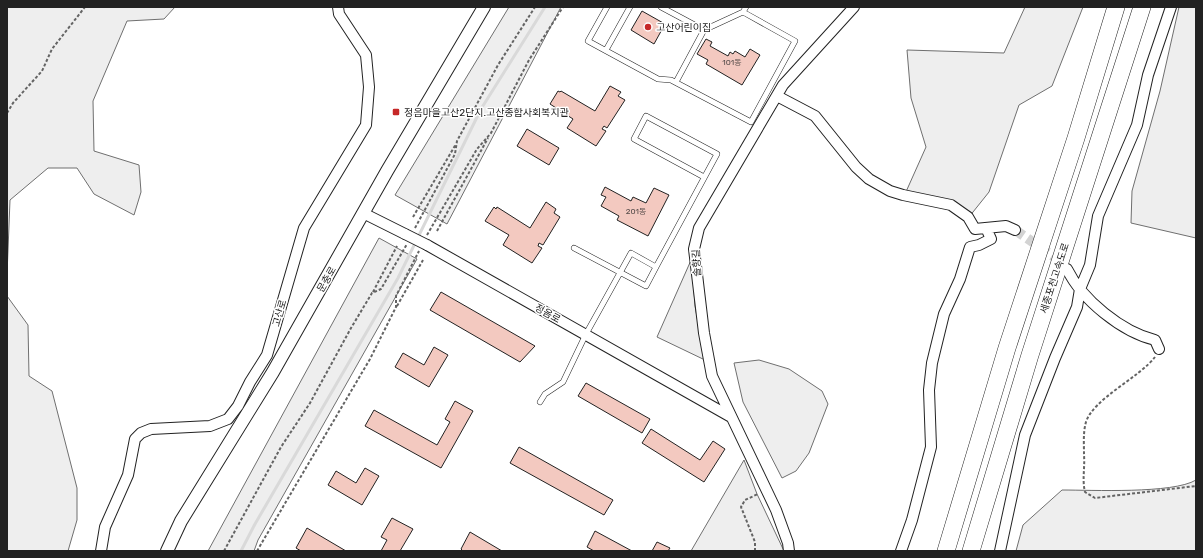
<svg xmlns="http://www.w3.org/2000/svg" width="1203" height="558" viewBox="0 0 1203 558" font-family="Rubik,'Noto Sans KR',sans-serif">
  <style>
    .green { fill: #eee; stroke: #6f6f6f }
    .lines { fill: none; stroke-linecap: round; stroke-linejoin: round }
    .stream { stroke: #d9d9d9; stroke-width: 3 }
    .building { fill: #f3c9c0; stroke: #222 }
    .minor-tunnel { stroke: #d3d3d3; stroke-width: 10; stroke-dasharray: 10 5; stroke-linecap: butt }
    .service-casing { stroke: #222; stroke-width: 6 }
    .minor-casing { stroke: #222; stroke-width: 12 }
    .tertiary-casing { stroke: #222; stroke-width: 14 }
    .motorway-casing { stroke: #222; stroke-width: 18 }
    .path { stroke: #646464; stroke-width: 2; stroke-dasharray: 3 2; stroke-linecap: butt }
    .service { stroke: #fff; stroke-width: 5 }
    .minor { stroke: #fff; stroke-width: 10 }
    .tertiary { stroke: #fff; stroke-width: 12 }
    .motorway { stroke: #fff; stroke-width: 17 }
    .minor-bridge-casing { stroke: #222; stroke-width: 12; stroke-linecap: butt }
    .minor-bridge { stroke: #fff; stroke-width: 10 }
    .poi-dot { fill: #c62828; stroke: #fff; stroke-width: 1.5 }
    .labels { text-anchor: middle; stroke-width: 3; stroke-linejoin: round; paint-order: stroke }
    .number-label { font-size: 8px; fill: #564c4a }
    .poi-label { font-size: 10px; fill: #222; stroke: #fff; text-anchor: start }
    .street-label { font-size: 10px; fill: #222; stroke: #fff }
  </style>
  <rect width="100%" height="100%" fill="#fff"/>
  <path class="green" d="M7,7H175L164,19L127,21L93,101L94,151L139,165L141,192L134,215L94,194L77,168H48L10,200L7,275Z
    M509,7H561L447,224L395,195Z
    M1025,7H1083L1052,86L1019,105L989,192L969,217L905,194L926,147L911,98L907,50L1004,53Z
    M1179,7H1196V238L1131,223L1132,191L1160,91Z
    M379,238L417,259L258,540L254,551H208Z
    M692,258L695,306L705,360L657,337Z
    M7,296L28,325L29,376L52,391L77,488V520L68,551H7Z
    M759,360L789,369L822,391L828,404L809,453L796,471L782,478L743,402L734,363Z
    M744,460L757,494L784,551H691Z
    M1196,480V551H1016L1023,525L1062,490C1091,490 1173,494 1196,480Z"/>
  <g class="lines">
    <path class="stream" d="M241,551L255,524L398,278L481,109L545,7"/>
  </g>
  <path class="building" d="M642,11L665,24L654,44L631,30Z
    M706,39L712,42L710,46L728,56L730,52L733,54L735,51L745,57L750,49L760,55L742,85L706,64L708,60L697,54Z
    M610,86L621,92L618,96L625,100L607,128L604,126L602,129L606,131L596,146L567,128L573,119L550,104L558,91L560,92L561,91L595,111Z
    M527,129L559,148L549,165L517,146Z
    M605,187L631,201L633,197L646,203L654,188L669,195L648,236L617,220L619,216L601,206L606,197L601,195Z
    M546,202L556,209L554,213L560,217L543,245L539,243L538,246L542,248L532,263L503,245L509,235L485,221L494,207L496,209L497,207L530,228Z
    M441,292L535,346L520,362L430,310Z
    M434,347L448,355L429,387L395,367L403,353L424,365Z
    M586,383L650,419L642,433L578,396Z
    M455,401L473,411L441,468L365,426L374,410L437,445L450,422L445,419Z
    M651,429L700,460L713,441L725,449L704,482L642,443Z
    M519,447L613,500L604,515L510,463Z
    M365,468L379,476L362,505L328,485L336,471L356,483Z
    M392,518L413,529L400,551H381L387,540L381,537Z
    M307,528L346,551H301L296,548Z
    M595,531L632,551H594L587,547Z
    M470,532L502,551H463L461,549Z
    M657,542L670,548L668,551H652Z"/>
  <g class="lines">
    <path class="minor-tunnel" d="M1015,230L1053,256L1063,265"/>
    <defs>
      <path id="service" d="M607,7L588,41L658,79L671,80L751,122L795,41L743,12L746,7
        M661,7L704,30
        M606,50L630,7
        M676,82L704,30L743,12
        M574,248L646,286L656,267
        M540,402L545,394L563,382L586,334L631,253L656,267L717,154L646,116L634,139L704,177"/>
      <path id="minor" d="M777,96L815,116L856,167L869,179L890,191L903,195L951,205L968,217L975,229L1006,226L1015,230
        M363,213L405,234
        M427,245L731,417
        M1067,269C1082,300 1122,332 1155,340L1159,349
        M101,551L105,527L128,475L135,439L141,433L151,429L210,426L228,419L238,406L250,382L267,355L304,228L366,125L369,87L366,55L339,14L338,7
        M789,551L788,543L776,510L712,376L704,333L694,249L699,228L783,85L854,7
        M901,551L912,520L931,447L929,390L932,363L944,314L960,279L970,247L979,245L991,239L986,228
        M1000,551L1025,435L1055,358L1077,307L1080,289L1090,265L1098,216L1137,125L1148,75L1171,7"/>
      <path id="tertiary" d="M167,551L181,521L273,372L387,171L484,7"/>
      <path id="motorway" d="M946,551L1007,348L1076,138L1116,7
        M971,551L1030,355L1142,7"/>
    </defs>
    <use href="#service" class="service-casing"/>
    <use href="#minor" class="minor-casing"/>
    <use href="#tertiary" class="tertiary-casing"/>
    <use href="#motorway" class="motorway-casing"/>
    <path class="path" d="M7,113L13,103L42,71L52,49L85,7
      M413,217L456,144
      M415,228L455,154L457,141L498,65L535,7
      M437,231L488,138
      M427,235L477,149L491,133L529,60L563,7
      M373,292L397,246
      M397,306L423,260
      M1155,357C1140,377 1093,399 1086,422C1083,432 1084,444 1084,455C1085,468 1082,480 1085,492L1095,498L1196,486
      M224,551L281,447L310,403L351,328L372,293L381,289L407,244
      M257,551L370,359L396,307V296L419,251
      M755,551V542L741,507L745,500L758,494"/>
    <use href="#service" class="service"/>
    <use href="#minor" class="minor"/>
    <use href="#tertiary" class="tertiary"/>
    <use href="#motorway" class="motorway"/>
    <defs>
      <path id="minor-bridge" d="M405,234L427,245"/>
    </defs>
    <use href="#minor-bridge" class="minor-bridge-casing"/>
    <use href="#minor-bridge" class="minor-bridge"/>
  </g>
  <g class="poi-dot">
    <circle cx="648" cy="27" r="4"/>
    <rect x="392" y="108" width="8" height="8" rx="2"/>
  </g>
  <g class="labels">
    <g class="number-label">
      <text x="732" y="65">101동</text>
      <text x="636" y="214">201동</text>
    </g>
    <g class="poi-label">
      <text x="656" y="31">고산어린이집</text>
      <text x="404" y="116">정음마을고산2단지.고산종합사회복지관</text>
    </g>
    <g class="street-label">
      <text transform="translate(696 263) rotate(-93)" y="4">솔향길</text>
      <text transform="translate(1054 278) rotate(-72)" y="4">세종포천고속도로</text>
      <text transform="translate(326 279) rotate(-60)" y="4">문충로</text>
      <text transform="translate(279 313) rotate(-74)" y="4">고산로</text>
      <text transform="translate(548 313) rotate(29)" y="4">정음로</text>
    </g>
  </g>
  <rect width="1203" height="558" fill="none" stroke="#222222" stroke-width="16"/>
</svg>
